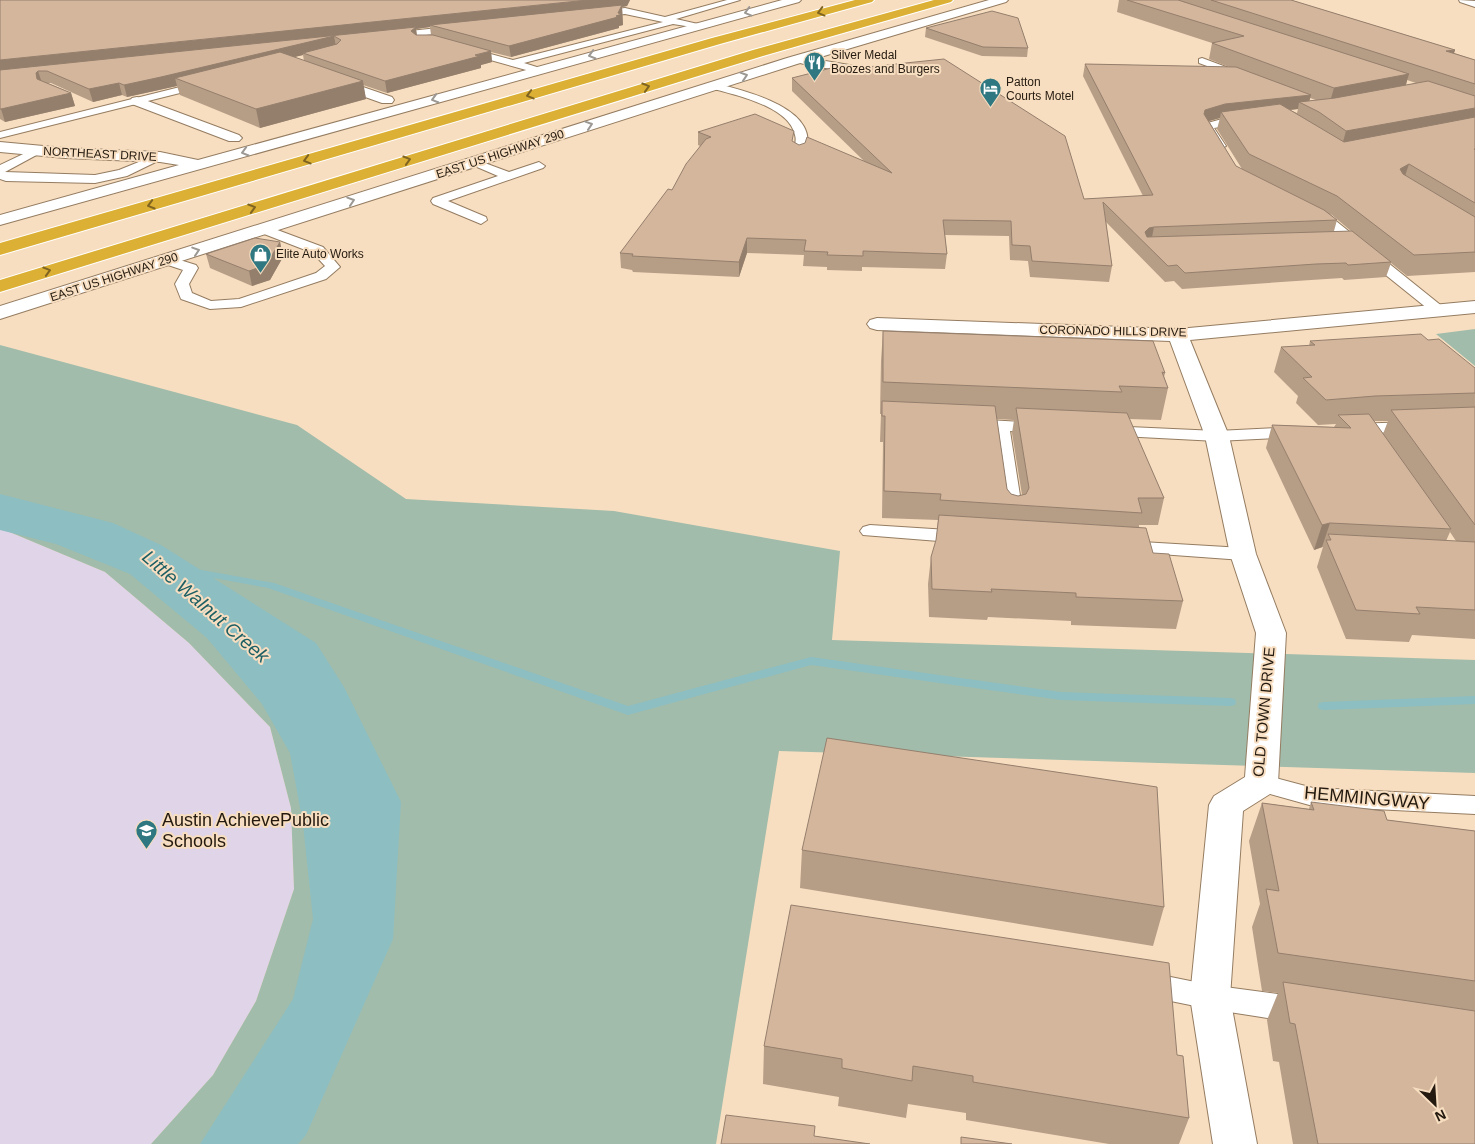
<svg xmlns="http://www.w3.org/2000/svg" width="1475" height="1144" viewBox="0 0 1475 1144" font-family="Arial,sans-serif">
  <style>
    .education { fill: #dfd4e8 }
    .green { fill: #a1bcab }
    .water { fill: #8dbec2 }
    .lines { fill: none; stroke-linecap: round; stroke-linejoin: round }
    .stream { fill: #8dbec2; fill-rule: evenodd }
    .lane-casing { stroke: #947c61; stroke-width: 2 }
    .street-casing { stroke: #947c61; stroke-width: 2 }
    .secondary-casing { stroke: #947c61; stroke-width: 2 }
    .highway-casing { stroke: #fff; stroke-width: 2 }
    .lane { fill: #fff; fill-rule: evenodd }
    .street { fill: #fff; fill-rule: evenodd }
    .secondary { fill: #fff; fill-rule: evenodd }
    .highway { fill: #dcb034; fill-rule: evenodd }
    .wall { fill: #b69d86; fill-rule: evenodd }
    .shaded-wall { fill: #947f6d }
    .building { fill: #d4b69c; stroke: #947f6d }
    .oneway { stroke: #9c9893 }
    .oneway2 { stroke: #806522 }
    .labels { text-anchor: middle; stroke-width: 4; stroke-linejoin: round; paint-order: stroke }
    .far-poi-label { font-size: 12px; fill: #241a0f; stroke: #f8dec0; text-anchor: start }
    .far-street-label { font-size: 12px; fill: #241a0f; stroke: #f8dec0 }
    .street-label { font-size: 15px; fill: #241a0f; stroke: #f8dec0 }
    .near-street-label { font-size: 18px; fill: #241a0f; stroke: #f8dec0 }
    .near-poi-label { font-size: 18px; fill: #241a0f; stroke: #f8dec0; text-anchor: start }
    .near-water-label { font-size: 19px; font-style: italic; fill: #1c5f64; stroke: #f8dec0 }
  </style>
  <rect width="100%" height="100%" fill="#f8dec0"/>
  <path class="education" d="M0,528L105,572L189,643L270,727L291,808L294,889L256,1001L213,1075L151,1144H0Z"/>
  <path class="green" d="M1475,329V366L1436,334Z
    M0,345L297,425L406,499L614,511L840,551L832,640L1475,660V773L779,751L716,1144H151L213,1075L256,1001L294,889L291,808L270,727L189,643L105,572L0,528Z"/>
  <path class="water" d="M0,494L113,523L161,545L316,643L344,687L401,802L393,939L306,1135L298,1144H200L293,999L313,919L303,824L290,753L262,704L207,638L130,574L56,544L0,530Z"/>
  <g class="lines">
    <path class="stream" d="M191,568L274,583L628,706L811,657L1061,692L1230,698L1235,699L1236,702L1235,705L1230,706L1061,700L811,665L628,715L268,588L187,573L185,571Z
      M1475,696V704L1324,710L1319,709L1318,706L1319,703L1324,702Z"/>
    <defs>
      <path id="lane" d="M727,0H740L676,19L698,24V28L673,24L524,63L540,68L542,70L537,73L462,52L460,50L465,47L513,60L663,22L625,14L596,17L593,16V12L625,8L665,17Z
        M1459,0L1475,1V7L1460,2Z
        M458,26L462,29L461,31L390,39L385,36L390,33Z
        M796,56L861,67L866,70L861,73L811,66L793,61V57Z
        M1202,58L1245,74L1247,76L1242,79L1239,78L1199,63V59Z
        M204,81L208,82V86L0,138V132Z
        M714,83C743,90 828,110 803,156L799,157L793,154C794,148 797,141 795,135C789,106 735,95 710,88L709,86Z
        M1245,117L1250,120L1249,122L1214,128L1226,146L1220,149L1216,148L1203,126L1204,124L1222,119Z
        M38,147L42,148L44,150L42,152L5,172L95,175L119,170L156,155H164L166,157L127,176L95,183L6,181L0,179V165Z
        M474,159L509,172L539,162L545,166L543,168L448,201L486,217L487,220L481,224L433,204L431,201L433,198L498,176L470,164L468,162Z
        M1313,209L1331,217L1443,307L1445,310L1443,313H1433L1321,223L1307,213L1309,210Z
        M264,225L323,247L340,267L326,279L241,307L210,309L181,299L175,284L183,270L162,263L160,260L162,257L167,256L196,265L198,268L189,284L192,293L211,301L239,299L316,273L325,266L313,253L259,232L257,229Z
        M970,419L1041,423L1047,424L1050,428L1047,432L1041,433L1010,431L1023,515L1021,519L1014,521L1007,519L1005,515L993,430L964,428L962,424L964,420Z
        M1413,422L1419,423L1422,427L1419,431L1352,434L1346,433L1343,429L1346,425L1352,424Z
        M1107,426L1217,431L1296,427L1302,428L1305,432L1302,436L1296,437L1217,441L1101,435L1098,431L1101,427Z
        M870,525L964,531L971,533L974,537L971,541L964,543L863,535L860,531L863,527Z
        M1125,541L1243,548L1250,550L1253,554L1250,558L1243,560L1118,551L1115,547L1118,543Z
        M1261,774L1313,788L1475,796V814L1313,806L1252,789L1249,783L1252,777Z
        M1146,972L1210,985L1300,997L1310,1001L1314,1010L1310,1019L1300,1023L1210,1009L1146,996L1136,993L1132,984L1136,975Z"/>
      <path id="street" d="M328,75L392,97L394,100L392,103H382L323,82L321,79L323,76Z
        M137,97L239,135L242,138L239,141H229L132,104L130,101L132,98Z
        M1475,301V313L1190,340L1229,436L1256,554L1286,633L1278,783L1273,792L1243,811L1230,997L1257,1144H1213L1190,997L1209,805L1214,796L1245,777L1256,633L1230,554L1205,436L1170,341L877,330L870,328L867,324L870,320L877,318L1178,329Z"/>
      <path id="secondary" d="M782,0H801L799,2L0,225V215L179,165L160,162L65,158L0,152V142L65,148L160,152L198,160Z
        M989,0H1008L1006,2L797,64L0,319V306L787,58Z"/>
      <path id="highway" d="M855,0H874L872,2L720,44L0,255V243L712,38Z
        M934,0H953L951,2L763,56L0,292V280L753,50Z"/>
    </defs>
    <use href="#lane" class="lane-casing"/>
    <use href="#street" class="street-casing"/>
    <use href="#secondary" class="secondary-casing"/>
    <use href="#highway" class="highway-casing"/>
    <use href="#lane" class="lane"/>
    <use href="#street" class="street"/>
    <use href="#secondary" class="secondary"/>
    <use href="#highway" class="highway"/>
  </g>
  <path class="wall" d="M0,0H630L627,6L622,7L623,25L619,26V28L511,57L491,52L492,62L481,65V68L387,93L363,85L366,99L260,128L180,95L177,86L127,97L122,95L93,102L51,83H48L71,93L75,106L5,122L0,119ZM430,27L431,35H417L416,29ZM303,55L304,61L294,57Z
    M1119,0H1291L1455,50L1454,53L1475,60V272L1407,276L1391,263L1386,277L1344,280L1342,278L1311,280L1182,289L1174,281L1165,282L1106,222L1112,266L1109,282L1030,277L1028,261L1010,260L1009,236L945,235L947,254L945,269L862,267V271L827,270V267L803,266L804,255L747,253L739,277L633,272L632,270L621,268L620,253L672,190L700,146L698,145V132L793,142L799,145L864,161L792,91V78L1084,199L1143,196L1083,76L1085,64L1229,67L1209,59L1212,43L1117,12ZM1407,80L1416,83L1406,85ZM1310,98L1316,100L1309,101ZM1298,109L1297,113L1290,110ZM1220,118L1217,129L1242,169L1236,166L1209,121ZM1330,214L1332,215L1351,231H1334L1337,220Z
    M926,28L1028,48L1027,57L982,56L925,37Z
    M280,242L283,257L270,280L252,286L210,268L206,254Z
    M883,331L1165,373L1164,377L1168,388L1161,420L1129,419L1164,498L1158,525H1139V527L1153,553L1183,601L1176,629L1071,625V621L988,617L987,620L929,617L928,584L931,557L936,542L938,520L882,518L883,442H880L881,414H880L881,361ZM997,419L1014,420L1012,433L1022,495L1018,496L1011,494L1007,489Z
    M1428,340L1475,368V639L1412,635L1409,642L1346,639L1317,567L1323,547L1314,550L1266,448L1272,425L1334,427L1336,424L1318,425L1296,403L1298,396L1274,372L1281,347L1309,346L1310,341ZM1374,421H1388L1383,434ZM1450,532L1456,541H1446Z
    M1311,802L1387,820L1475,831V1144H1293L1279,1062L1273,1061L1267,1020L1278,993L1262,991L1252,927L1260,904L1249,841L1262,803L1309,809Z
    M802,850L1164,907L1153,946L800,888Z
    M764,1046L1177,1055L1189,1118L1179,1144H1109L966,1120V1113L908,1104L906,1118L838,1106L839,1097L763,1084Z"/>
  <path class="shaded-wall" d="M588,0H630L627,6L622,7L623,25L619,26V28L511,57L509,46L430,25V27L416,29L417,38L334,36L336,47L303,53V55L189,83L175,78L177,86L127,97L124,85L324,38L0,72V60Z
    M1455,50L1450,65L1446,51Z
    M491,51L492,62L481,65V68L387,93L385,81Z
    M38,71L42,83L37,79L36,73Z
    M1409,74L1404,91L1329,105L1334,88Z
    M363,81L366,99L260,128L256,109Z
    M119,83L122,95L93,102L89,89Z
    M71,93L75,106L5,122L1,109Z
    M1311,95L1308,106L1299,102L1298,109L1224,117L1221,112L1220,118L1202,123L1205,110L1225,104Z
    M1475,108V123L1341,149L1346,131Z
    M1409,164L1403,182L1400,169Z
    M1154,227L1151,242L1145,243V232L1149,228Z
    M747,238V253L739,277V262Z
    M280,242L283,257L270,280L252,286L249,271Z
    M1330,523L1322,547L1314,550L1322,525Z"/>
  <path class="building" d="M0,0H588L0,60Z
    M1127,0H1178L1409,74L1334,88L1212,43L1244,36Z
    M1211,0H1291L1455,50L1446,51L1475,60V84Z
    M622,5L618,13L622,14L616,16L618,17L509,46L430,25Z
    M992,11L1018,18L1028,48L983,47L926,28Z
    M416,27L411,31L416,35H433L491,51L475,55L480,56L385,81L303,53L337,44L341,40L334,36L161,77L124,85L119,83L89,89L47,71H38L36,73L37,79L71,93L1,109H0V70Z
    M280,52L363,81L256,109L175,78Z
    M944,59L1065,136L1084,199L1153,195L1085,64L1236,67L1311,95L1225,104L1205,110L1204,114L1236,166L1324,210L1337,220L1154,227L1149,228L1145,232L1147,237L1352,231L1391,262L1348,265L1346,263L1316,264L1185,273L1177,265L1168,266L1103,202L1112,266L1032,261L1030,246L1012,245L1011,221L943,220L947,254L863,251V256L827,255L828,252L804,251L806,240L747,238L739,262L632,256L633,254L620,253L668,189L672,190L686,164L706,139L711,137L698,132L755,114L794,131L792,141L799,145L805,143L807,137L892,173L792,78L839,66L848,69Z
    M1428,81L1475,96V108L1346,131L1319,112L1299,102L1335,98Z
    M1280,104L1344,142L1475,117V149H1474L1475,150V203L1409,164L1400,169L1403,174L1475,217V252L1414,255L1337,196L1249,154L1221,112Z
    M255,238L280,242L266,265L249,271L206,254Z
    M883,331L1153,341L1165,373L1162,372L1168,388L1119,386L1122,392L883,382Z
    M1421,334L1428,340L1439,339L1475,368V393L1375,396L1326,400L1303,378L1312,377L1281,347L1315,345L1310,341Z
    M882,401L995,406L1007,489L1011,494L1018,496L1026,494L1029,488L1016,408L1127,413L1164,498H1138L1142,513L940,500L941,494L884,491L885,416H882Z
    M1475,407V525L1391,410Z
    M1369,414L1451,529L1330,523L1322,525L1272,425L1351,428L1338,415Z
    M939,515L1146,528L1153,553L1169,554L1183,601L1076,597V593L991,589L992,592L932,589L931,557L936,540Z
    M1328,534L1475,542V610L1416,607L1420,614L1356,610L1326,540H1331Z
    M827,738L1157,787L1164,907L802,850Z
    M1311,802L1384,811L1387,820L1475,831V981L1278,953L1266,889L1279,891L1262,803L1314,810Z
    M791,905L1169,963L1177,1055L1183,1056L1189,1118L973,1082V1076L913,1066L912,1081L842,1068V1059L764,1046Z
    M1283,982L1475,1011V1144H1318L1295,1024L1290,1023Z
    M726,1115L815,1126L814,1136L870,1144H721Z
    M961,1137L1012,1144H961Z"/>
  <defs><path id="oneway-chevron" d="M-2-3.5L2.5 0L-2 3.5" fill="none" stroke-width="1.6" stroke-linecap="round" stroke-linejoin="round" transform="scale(1.25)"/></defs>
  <g class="oneway">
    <use href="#oneway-chevron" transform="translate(748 12) rotate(165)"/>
    <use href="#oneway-chevron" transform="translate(592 55) rotate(164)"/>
    <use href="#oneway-chevron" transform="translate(744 76) rotate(-18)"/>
    <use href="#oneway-chevron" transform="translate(435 99) rotate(164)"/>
    <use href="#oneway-chevron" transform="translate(589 125) rotate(-18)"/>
    <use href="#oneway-chevron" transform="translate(245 152) rotate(164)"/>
    <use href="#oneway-chevron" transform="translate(351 201) rotate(-18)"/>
    <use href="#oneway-chevron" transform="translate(196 251) rotate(-18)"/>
  </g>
  <g class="oneway2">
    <use href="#oneway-chevron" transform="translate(821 12) rotate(165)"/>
    <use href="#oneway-chevron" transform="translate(646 87) rotate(-17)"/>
    <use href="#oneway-chevron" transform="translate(530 95) rotate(164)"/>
    <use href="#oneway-chevron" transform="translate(307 160) rotate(164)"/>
    <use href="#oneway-chevron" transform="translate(407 160) rotate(-17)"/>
    <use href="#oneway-chevron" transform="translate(151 205) rotate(164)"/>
    <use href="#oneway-chevron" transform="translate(252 208) rotate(-17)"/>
    <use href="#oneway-chevron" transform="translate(47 271) rotate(-17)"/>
  </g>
  <defs>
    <symbol id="restaurant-pin" viewBox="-11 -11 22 30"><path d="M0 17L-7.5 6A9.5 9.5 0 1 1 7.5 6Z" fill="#307881" stroke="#f8dec0"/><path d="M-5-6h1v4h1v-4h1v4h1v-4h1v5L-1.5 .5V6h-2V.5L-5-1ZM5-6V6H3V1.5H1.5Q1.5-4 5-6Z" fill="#fff"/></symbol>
    <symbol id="hotel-pin" viewBox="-11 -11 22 30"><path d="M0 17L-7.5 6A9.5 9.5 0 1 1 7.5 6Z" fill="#307881" stroke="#f8dec0"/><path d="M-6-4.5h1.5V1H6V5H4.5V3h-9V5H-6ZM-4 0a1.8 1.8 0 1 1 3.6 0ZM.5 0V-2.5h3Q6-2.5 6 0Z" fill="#fff"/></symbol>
    <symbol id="shop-pin" viewBox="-11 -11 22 30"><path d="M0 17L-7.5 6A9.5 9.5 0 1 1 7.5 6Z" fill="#307881" stroke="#f8dec0"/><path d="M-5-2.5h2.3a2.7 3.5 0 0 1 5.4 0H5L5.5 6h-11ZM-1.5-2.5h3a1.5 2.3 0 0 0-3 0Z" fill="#fff"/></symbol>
    <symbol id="school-pin" viewBox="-11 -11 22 30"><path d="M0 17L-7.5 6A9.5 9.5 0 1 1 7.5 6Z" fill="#307881" stroke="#f8dec0"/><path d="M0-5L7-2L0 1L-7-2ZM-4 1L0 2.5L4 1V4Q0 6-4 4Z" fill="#fff"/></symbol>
  </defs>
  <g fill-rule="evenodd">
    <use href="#restaurant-pin" x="802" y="50" width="25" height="34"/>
    <use href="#hotel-pin" x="978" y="76" width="25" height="34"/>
    <use href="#shop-pin" x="248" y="242" width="25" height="34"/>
    <use href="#school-pin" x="134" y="818" width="25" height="34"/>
  </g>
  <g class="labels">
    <g class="far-poi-label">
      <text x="831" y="59">Silver Medal<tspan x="831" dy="14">Boozes and Burgers</tspan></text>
      <text x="1006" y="86">Patton<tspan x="1006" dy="14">Courts Motel</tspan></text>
      <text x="276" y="258">Elite Auto Works</text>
    </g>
    <g class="far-street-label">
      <text transform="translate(100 154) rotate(3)" y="4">NORTHEAST DRIVE</text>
      <text transform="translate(500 154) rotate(-18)" y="4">EAST US HIGHWAY 290</text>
      <text transform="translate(114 277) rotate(-18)" y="4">EAST US HIGHWAY 290</text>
      <text transform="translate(1113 331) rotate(1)" y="4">CORONADO HILLS DRIVE</text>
    </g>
    <g class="street-label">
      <text transform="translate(1264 712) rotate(-85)" y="5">OLD TOWN DRIVE</text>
    </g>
    <g class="near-street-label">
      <text transform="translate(1367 798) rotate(5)" y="6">HEMMINGWAY</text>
    </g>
    <g class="near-poi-label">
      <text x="162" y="826">Austin AchievePublic<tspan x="162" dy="21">Schools</tspan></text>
    </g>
    <g class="near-water-label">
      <text transform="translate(206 606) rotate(41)" y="7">Little Walnut Creek</text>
    </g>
  </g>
  <g transform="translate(1435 1104) rotate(155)" stroke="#f8dec0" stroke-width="4" paint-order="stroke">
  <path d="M0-4L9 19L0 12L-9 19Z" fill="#241a0f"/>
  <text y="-8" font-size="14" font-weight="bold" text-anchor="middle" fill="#241a0f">N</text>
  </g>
</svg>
